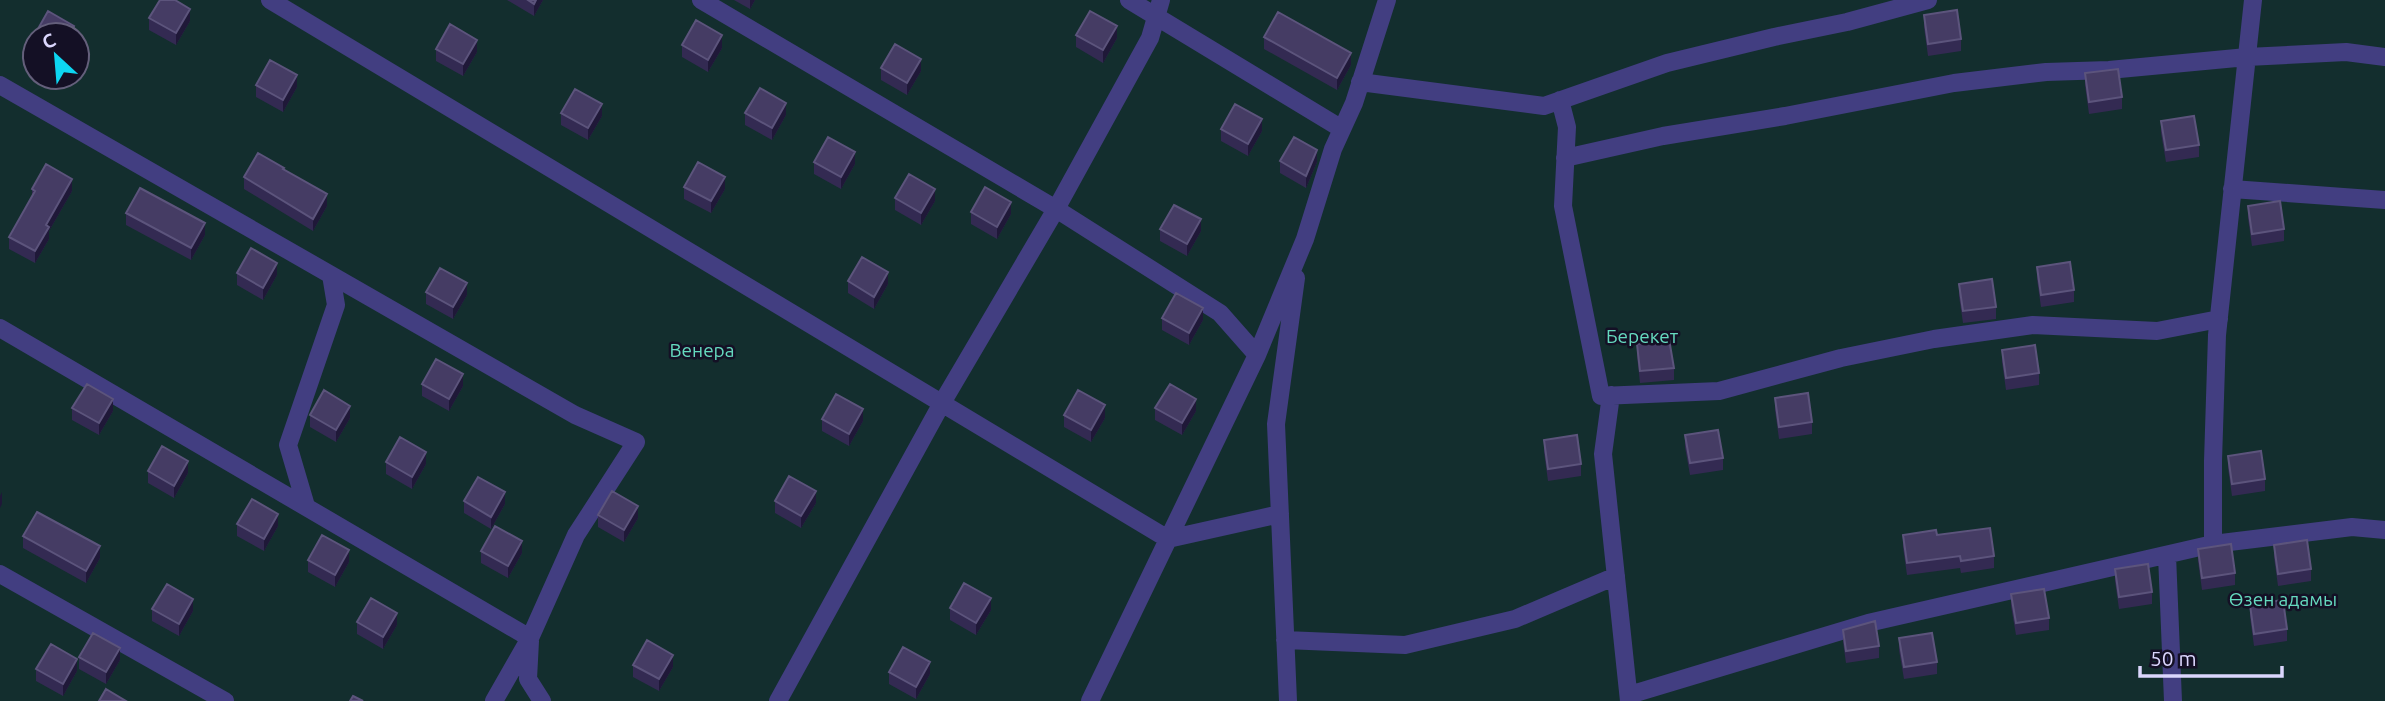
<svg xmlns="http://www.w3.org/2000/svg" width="2385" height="701" viewBox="0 0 2385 701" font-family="Ubuntu,sans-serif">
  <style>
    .green { fill: #132e2e; fill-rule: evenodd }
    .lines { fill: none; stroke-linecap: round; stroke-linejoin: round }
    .minor { stroke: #423e81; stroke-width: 18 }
    .wall { fill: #332a52 }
    .shaded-wall { fill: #1f1838 }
    .building { fill: #453c64; stroke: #5c547c; stroke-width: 2 }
    .labels { text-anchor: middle; stroke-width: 5; stroke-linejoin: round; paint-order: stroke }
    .park-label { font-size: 19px; fill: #65dabf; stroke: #141025 }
  </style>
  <rect width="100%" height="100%" fill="#141025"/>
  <path class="green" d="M0,0H2385V701H0ZM35,35H77V77H35Z"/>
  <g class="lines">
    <path class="minor" d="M270,0L1168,539L1280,514
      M701,0L1056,209L1220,313L1257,355
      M1129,0L1342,129
      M1360,82L1544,106L1667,63L1774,37L1847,22L1928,0
      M0,85L575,415L636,442L576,535L530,638L494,701
      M1560,100L1567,127L1563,206L1601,396L1719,391L1841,358L1934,339L2033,325L2157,331L2219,319
      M1565,158L1663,136L1785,116L1954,83L2046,72L2109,70L2247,57L2346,52L2385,57
      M2232,189L2385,200
      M0,328L530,638
      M1611,395L1603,454L1629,701
      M306,506L288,445L336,305L331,275
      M2213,544V461L2217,335L2253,0
      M2167,555L2173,701
      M0,574L225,701
      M1285,640L1405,645L1515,619L1616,576
      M530,641L528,679L542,701
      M1629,695L1868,623L2213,544L2352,527L2385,530
      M778,701L942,403L1056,209L1150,38L1161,0
      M1090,701L1257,355L1305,239L1333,149L1354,103L1387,0
      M1288,701L1276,424L1296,278"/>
  </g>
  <path class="wall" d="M507,0H543L534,16Z
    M734,0H755L750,9Z
    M48,11L74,26V35H35V48H34V36Z
    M1924,15L1961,39V51L1928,56L1924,27Z
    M149,18L190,21L176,45L149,30Z
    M1076,35L1117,38L1103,63L1076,47Z
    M1264,37L1351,65L1337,90L1264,49Z
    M682,45L722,48L708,72L682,57Z
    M436,49L477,52L463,76L436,61Z
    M881,68L921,71L907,95L881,80Z
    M2085,73L2122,97V109L2089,114L2085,85Z
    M256,85L297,87L283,112L256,97Z
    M561,113L602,116L588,140L561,125Z
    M745,113L786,115L772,140L745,125Z
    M2161,121L2199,145V157L2166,162L2161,133Z
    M1221,129L1262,131L1248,156L1221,141Z
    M1280,161L1317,162L1306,188L1280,173Z
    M814,162L855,164L841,189L814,174Z
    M284,170L327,206L313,231L244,189V177Z
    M684,187L725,189L711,213L684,199Z
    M32,189L72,191L49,231V239L35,263L9,249V237L32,196Z
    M895,198L935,201L921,225L895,210Z
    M2248,206L2284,229V241L2252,246L2248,218Z
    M971,212L1011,214L997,239L971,224Z
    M126,213L205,235L191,260L126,225Z
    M1160,229L1201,231L1187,256L1160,241Z
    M2037,267L2074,290V302L2041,307L2037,279Z
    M237,273L277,275L263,300L237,285Z
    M848,281L888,284L874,309L848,293Z
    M1959,284L1996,307V319L1963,323L1959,296Z
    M426,292L467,295L453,319L426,304Z
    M1162,318L1203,320L1189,345L1162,330Z
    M1637,344L1674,368V380L1640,383L1637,356Z
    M2002,350L2039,373V385L2006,390L2002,362Z
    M422,384L463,386L449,411L422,396Z
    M1775,398L1812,422V434L1779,439L1775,410Z
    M72,408L113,411L99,435L72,420Z
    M1155,408L1196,411L1182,435L1155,420Z
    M310,415L350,418L336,442L310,427Z
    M1064,415L1105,418L1091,442L1064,427Z
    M822,419L863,421L849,446L822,431Z
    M1685,435L1723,458V470L1690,475L1685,447Z
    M1544,440L1581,464V476L1548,481L1544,452Z
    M2228,456L2265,479V491L2232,496L2228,468Z
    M386,462L426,464L412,489L386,474Z
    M148,471L188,473L174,498L148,483Z
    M464,501L505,504L491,529L464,513Z
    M775,501L816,503L801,528L775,513Z
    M598,515L638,518L624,542L598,527Z
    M237,524L278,526L264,551L237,536Z
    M1903,535H1937L1994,556V568L1961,573L1960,568L1907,575L1903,547Z
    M23,536L100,558L86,583L23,548Z
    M2274,545L2311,569V581L2278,586L2274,557Z
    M2198,549L2235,573V585L2202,590L2198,561Z
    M481,551L522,553L508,578L481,563Z
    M308,560L349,562L335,587L308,572Z
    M2115,569L2152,592V604L2119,609L2115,581Z
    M2011,594L2049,618V630L2016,635L2011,606Z
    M2250,605L2287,629V641L2254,646L2250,617Z
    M950,608L991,610L976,635L950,620Z
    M152,609L193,611L179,636L152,621Z
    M357,622L397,625L383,649L357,634Z
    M1843,630L1879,646V658L1846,663L1843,642Z
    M1899,638L1937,662V674L1904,679L1899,650Z
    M79,657L120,660L106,684L79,669Z
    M633,665L673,667L659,691L633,677Z
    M36,669L77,671L63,696L36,681Z
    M889,672L930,674L916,699L889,684Z"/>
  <path class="shaded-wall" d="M536,0H543L534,16V4Z
    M750,0H755L750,9Z
    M190,9V21L176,45V33Z
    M74,26V35H69Z
    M1117,26V38L1103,63V50Z
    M722,35V48L708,72V60Z
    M477,40V52L463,76V64Z
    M1351,53V65L1337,90V78Z
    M921,59V71L907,95V83Z
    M297,75V87L283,112V100Z
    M786,103V115L772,140V128Z
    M602,104V116L588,140V128Z
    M1262,119V131L1248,156V144Z
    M1317,150V162L1306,188V176Z
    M855,152V164L841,189V177Z
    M725,177V189L711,213V201Z
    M72,179V191L49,231V239L35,263V251L46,225Z
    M935,189V201L921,225V213Z
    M327,194V206L313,231V219Z
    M1011,202V214L997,239V227Z
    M1201,219V231L1187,256V244Z
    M205,223V235L191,260V248Z
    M277,263V275L263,300V288Z
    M888,272V284L874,309V297Z
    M467,283V295L453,319V307Z
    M1203,308V320L1189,345V333Z
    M463,374V386L449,411V399Z
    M113,399V411L99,435V423Z
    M1196,399V411L1182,435V423Z
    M1105,405V418L1091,442V430Z
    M350,406V418L336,442V430Z
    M863,409V421L849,446V434Z
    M426,452V464L412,489V477Z
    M188,461V473L174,498V486Z
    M816,491V503L801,528V516Z
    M2,492V504L0,508V496Z
    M505,492V504L491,529V517Z
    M638,506V518L624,542V530Z
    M278,514V526L264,551V539Z
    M522,541V553L508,578V566Z
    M100,546V558L86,583V571Z
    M349,550V562L335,587V575Z
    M991,598V610L976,635V623Z
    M193,599V611L179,636V624Z
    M397,613V625L383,649V637Z
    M120,648V660L106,684V672Z
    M673,655V667L659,691V679Z
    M77,659V671L63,696V684Z
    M930,662V674L916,699V687Z"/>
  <path class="building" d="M160,0H175L190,9L176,33L149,18Z
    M528,0H536L534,4Z
    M1957,10L1961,39L1928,44L1924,15Z
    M48,11L74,26L69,35L34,36Z
    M1090,11L1117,26L1103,50L1076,35Z
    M1278,12L1351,53L1337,78L1264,37Z
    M696,20L722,35L708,60L682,45Z
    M450,24L477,40L463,64L436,49Z
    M895,44L921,59L907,83L881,68Z
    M270,60L297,75L283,100L256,85Z
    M2118,69L2122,97L2089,102L2085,73Z
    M760,88L786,103L772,128L745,113Z
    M575,89L602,104L588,128L561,113Z
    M1235,104L1262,119L1248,144L1221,129Z
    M2194,116L2199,145L2166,150L2161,121Z
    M828,137L855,152L841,177L814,162Z
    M1294,137L1317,150L1306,176L1280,161Z
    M258,153L284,168L283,169L327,194L313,219L244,177Z
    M698,162L725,177L711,201L684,187Z
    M46,164L72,179L46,225L49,227L35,251L9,237L35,191L32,189Z
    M909,174L935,189L921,213L895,198Z
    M985,187L1011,202L997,227L971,212Z
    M140,188L205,223L191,248L126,213Z
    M2280,201L2284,229L2252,234L2248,206Z
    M1174,205L1201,219L1187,244L1160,229Z
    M251,248L277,263L263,288L237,273Z
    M862,257L888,272L874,297L848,281Z
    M2070,262L2074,290L2041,295L2037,267Z
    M440,268L467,283L453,307L426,292Z
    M1992,279L1996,307L1963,311L1959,284Z
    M1176,293L1203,308L1189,333L1162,318Z
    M1669,339L1674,368L1640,371L1637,344Z
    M2035,345L2039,373L2006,378L2002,350Z
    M436,359L463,374L449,399L422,384Z
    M87,384L113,399L99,423L72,408Z
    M1170,384L1196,399L1182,423L1155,408Z
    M324,390L350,406L336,430L310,415Z
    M1078,390L1105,405L1091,430L1064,415Z
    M1808,393L1812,422L1779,427L1775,398Z
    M836,394L863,409L849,434L822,419Z
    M1718,430L1723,458L1690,463L1685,435Z
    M1577,435L1581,464L1548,469L1544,440Z
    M400,437L426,452L412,477L386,462Z
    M162,446L188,461L174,486L148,471Z
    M2261,451L2265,479L2232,484L2228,456Z
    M789,476L816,491L801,516L775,501Z
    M478,477L505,492L491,517L464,501Z
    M612,491L638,506L624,530L598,515Z
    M252,499L278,514L264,539L237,524Z
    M37,512L100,546L86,571L23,536Z
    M495,526L522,541L508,566L481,551Z
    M1990,528L1994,556L1961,561L1960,556L1907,563L1903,535L1936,530L1937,535Z
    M322,535L349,550L335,575L308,560Z
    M2307,540L2311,569L2278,574L2274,545Z
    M2231,544L2235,573L2202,578L2198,549Z
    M2148,564L2152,592L2119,597L2115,569Z
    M964,583L991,598L976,623L950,608Z
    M167,584L193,599L179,624L152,609Z
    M2044,589L2049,618L2016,623L2011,594Z
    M371,598L397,613L383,637L357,622Z
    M2283,600L2287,629L2254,634L2250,605Z
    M1875,621L1879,646L1846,651L1843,630Z
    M93,633L120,648L106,672L79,657Z
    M1932,633L1937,662L1904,667L1899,638Z
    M647,640L673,655L659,679L633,665Z
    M51,644L77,659L63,684L36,669Z
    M903,647L930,662L916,687L889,672Z
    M106,689L126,701H99Z
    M353,696L363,701H350Z"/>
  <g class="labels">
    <g class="park-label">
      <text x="1642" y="343">Берекет</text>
      <text x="702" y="357">Венера</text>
      <text x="2283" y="606">Өзен адамы</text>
    </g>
  </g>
  <g transform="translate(56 56) rotate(334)"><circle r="33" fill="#141025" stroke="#645f7b" stroke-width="2"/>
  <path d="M0-5L12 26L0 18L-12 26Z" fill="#0dd6f2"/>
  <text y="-10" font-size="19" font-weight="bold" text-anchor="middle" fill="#dbd6fd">С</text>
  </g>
  <path d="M2140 666v10h142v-10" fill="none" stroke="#dbd6fd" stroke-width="3.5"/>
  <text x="2150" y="666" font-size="21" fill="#dbd6fd" stroke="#141025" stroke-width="5" paint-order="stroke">50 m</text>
</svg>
